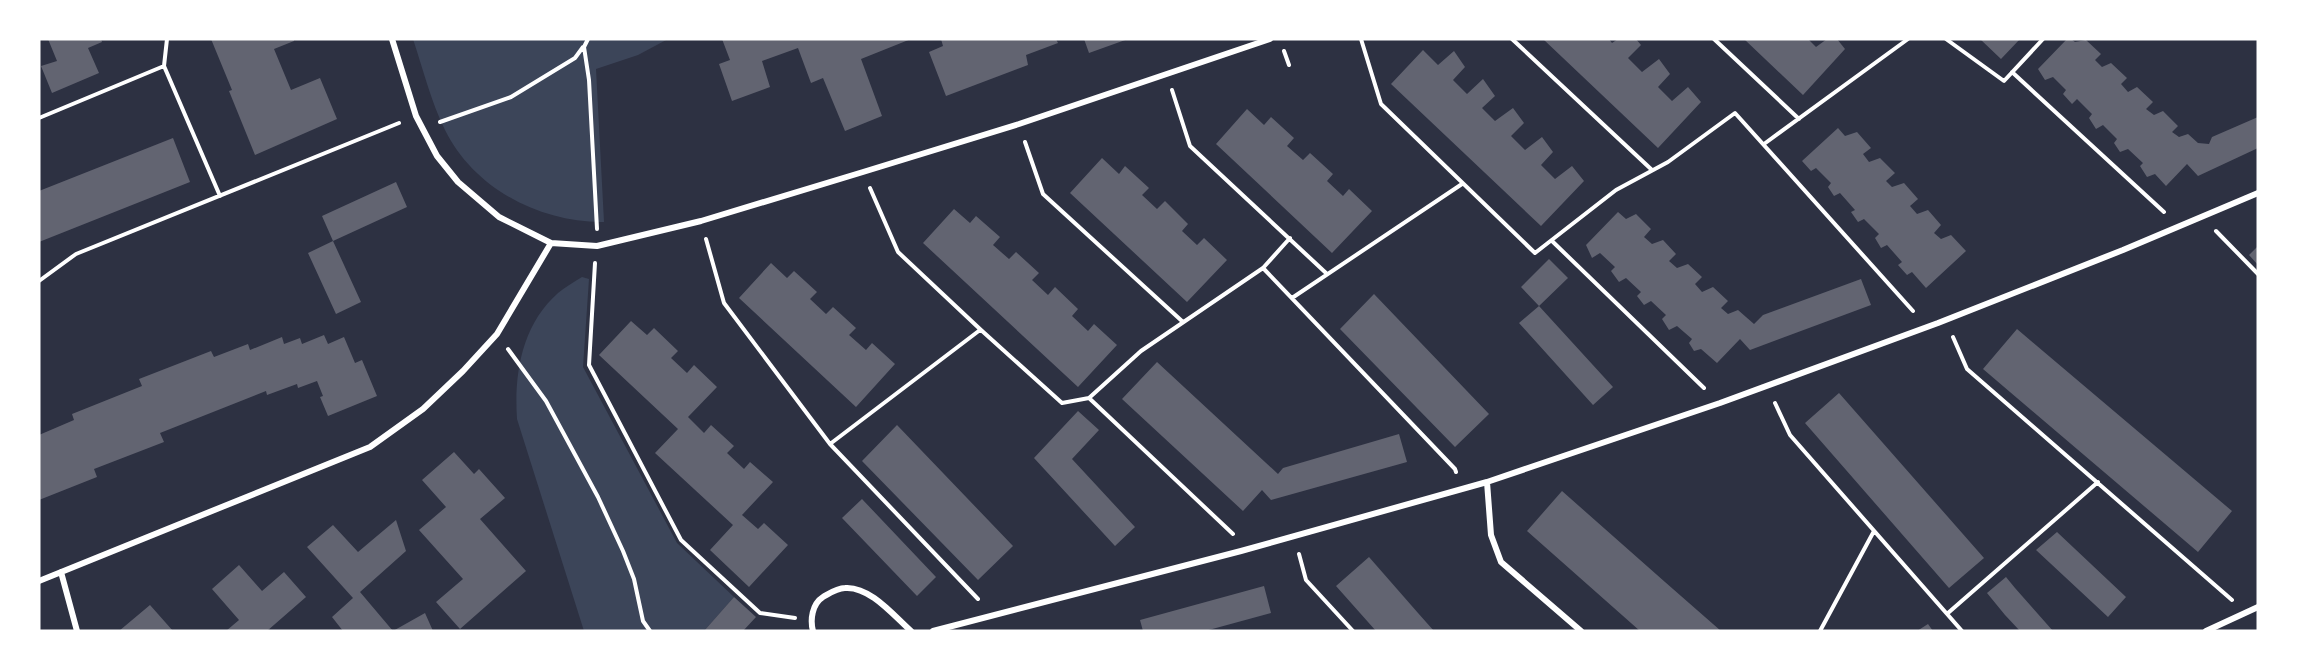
<svg xmlns="http://www.w3.org/2000/svg" width="2297" height="670" viewBox="0 0 2297 670" font-family="Jost,sans-serif">
  <style>
    .green { fill: #3c4559 }
    .building { fill: #626471 }
    .lines { fill: none; stroke-linecap: round; stroke-linejoin: round }
    .path { stroke: #fff; stroke-width: 4 }
    .minor { stroke: #fff; stroke-width: 6 }
  </style>
  <rect width="100%" height="100%" fill="#2d3142"/>
  <path class="green" d="M413,39H668L638,55L596,69L604,222C541,223 474,189 445,130C431,102 423,69 413,39Z
    M582,277L589,279L583,367L677,543L734,597L704,631H584L517,419C514,373 522,325 558,293C565,287 574,282 582,277Z"/>
  <path class="building" d="M48,39H101L102,42L88,48L99,73L52,93L41,66L57,61Z
    M211,39H294V41L274,49L291,90L320,78L337,119L255,155L229,91L232,90Z
    M722,39H911L861,59L882,116L845,131L823,78L811,83L798,48L762,61L770,87L732,101L719,64L730,60Z
    M941,39H1056L1058,43L1026,55L1028,65L946,96L929,52L943,46Z
    M1084,39H1128L1089,53Z
    M1543,39H1609L1612,43L1618,39H1636L1641,45L1628,58L1642,72L1659,59L1670,74L1658,87L1672,101L1688,87L1701,102L1658,148Z
    M1744,39H1808L1816,47L1827,39H1837L1845,49L1803,95Z
    M1980,39H2020L2001,59Z
    M2067,39H2071L2075,42L2086,40L2101,54L2095,60L2102,67L2111,63L2127,78L2121,84L2128,92L2137,87L2153,102L2146,109L2154,115L2163,111L2178,126L2172,132L2179,137L2188,134L2198,143L2209,144L2212,137L2258,117V148L2198,176L2187,164L2166,186L2155,174L2147,177L2140,166L2143,163L2128,149L2120,152L2114,143L2117,139L2103,125L2096,129L2089,118L2092,114L2077,99L2072,104L2063,94L2066,90L2053,77L2045,80L2038,69Z
    M1423,50L1438,65L1454,51L1465,67L1453,80L1467,94L1483,79L1495,96L1482,108L1495,121L1513,108L1524,123L1511,136L1525,150L1542,137L1553,152L1541,165L1555,179L1572,166L1584,181L1541,226L1391,84Z
    M1247,109L1264,125L1271,117L1294,138L1287,146L1303,160L1310,153L1333,174L1327,181L1343,196L1349,189L1372,211L1332,253L1216,144Z
    M1838,128L1845,136L1857,132L1871,148L1863,154L1869,162L1880,158L1895,173L1886,181L1892,187L1904,183L1918,199L1910,206L1917,214L1928,210L1941,225L1934,233L1941,239L1951,235L1966,251L1926,288L1912,272L1907,275L1898,265L1902,262L1887,245L1881,248L1875,238L1879,234L1864,219L1858,222L1851,212L1855,210L1840,193L1834,196L1828,187L1831,183L1816,168L1811,171L1802,161Z
    M173,138L190,182L39,242V191Z
    M1102,158L1119,174L1125,166L1149,188L1142,195L1157,209L1165,201L1188,224L1182,231L1197,245L1204,238L1227,260L1187,302L1070,193Z
    M396,182L407,207L333,241L322,216Z
    M954,209L970,223L976,216L1000,237L993,245L1009,259L1016,252L1039,273L1032,280L1048,295L1055,287L1078,309L1072,316L1088,331L1094,324L1117,345L1078,387L923,243Z
    M1618,212L1626,219L1636,214L1651,229L1644,237L1652,244L1663,240L1676,254L1669,261L1677,268L1688,264L1702,277L1695,284L1702,292L1713,287L1728,301L1721,308L1728,314L1738,310L1754,324L1763,315L1861,279L1871,305L1750,350L1740,339L1717,363L1701,349L1694,351L1689,343L1692,339L1677,326L1669,330L1662,319L1666,315L1651,301L1644,305L1637,296L1641,292L1626,278L1619,282L1611,271L1615,267L1600,253L1592,258L1586,245Z
    M333,241L361,302L336,314L308,253Z
    M2258,246V265L2249,255Z
    M1549,259L1568,278L1539,306L1521,287Z
    M771,263L787,278L794,271L817,292L810,299L826,314L833,307L856,328L849,335L866,350L872,343L895,364L856,407L739,298Z
    M1374,294L1489,414L1455,447L1340,329Z
    M1539,306L1613,387L1593,405L1519,323Z
    M631,321L647,335L654,328L678,351L671,358L687,373L694,365L717,387L688,417L704,433L711,425L734,446L727,453L744,469L750,462L773,482L742,515L758,529L764,523L788,545L749,587L710,550L733,525L655,453L678,429L599,355Z
    M2017,329L2232,511L2198,552L1983,369Z
    M324,335L328,344L344,337L355,363L362,360L377,396L328,416L320,397L323,396L317,381L298,388L297,384L267,395L266,391L160,433L164,442L94,469L97,477L39,500V435L74,420L72,414L142,386L139,379L211,351L214,357L248,344L250,350L282,337L284,344L300,338L302,344Z
    M1157,362L1278,474L1283,468L1399,434L1407,462L1271,500L1262,490L1243,511L1122,399Z
    M1839,393L1984,558L1949,588L1805,423Z
    M1078,411L1099,430L1072,459L1135,527L1115,546L1034,458Z
    M897,425L1013,546L978,580L862,461Z
    M454,452L474,474L479,469L505,498L480,519L526,571L460,629L436,602L463,579L419,530L446,507L422,480Z
    M1562,491L1665,582L1721,631H1640L1527,531Z
    M862,499L936,577L917,596L842,518Z
    M396,520L406,551L360,592L393,631L425,613L433,631H343L332,617L353,598L307,547L333,525L358,552Z
    M2057,532L2126,597L2108,617L2036,550Z
    M1369,557L1418,613L1434,631H1376L1336,586Z
    M239,565L262,591L284,572L306,597L267,631H226L239,620L212,589Z
    M2006,577L2015,588L2053,631H2020L2005,615L1987,593Z
    M1264,586L1271,613L1205,631H1143L1140,620Z
    M734,597L756,617L743,631H704Z
    M150,605L173,631H119Z
    M1928,624L1933,631H1917Z"/>
  <g class="lines">
    <path class="path" d="M167,39L164,66L220,196
      M588,39L584,47L589,80L597,229
      M1361,39L1381,104L1535,253L1616,190L1668,162L1735,113L1913,311
      M1512,39L1652,170
      M1714,39L1799,119
      M1946,39L2004,81L2043,39
      M1284,51L1289,65
      M2012,72L2164,212
      M1172,90L1190,146L1326,273
      M39,118L164,66
      M440,122L511,97L575,58L583,47
      M1025,142L1043,194L1183,322
      M1764,144L1908,39
      M870,188L898,252L981,330L1062,403L1089,398L1141,351L1263,268L1290,238
      M2216,231L2258,274
      M706,239L724,303L830,444L978,599
      M1552,241L1704,388
      M595,263L589,365L681,540L760,613L795,618
      M1263,268L1455,469L1456,472
      M39,281L76,254L399,123
      M1292,298L1462,184
      M1953,337L1967,369L2232,600
      M508,349L546,401L598,497L623,551L634,579L643,621L650,631
      M1089,398L1233,534
      M1775,403L1790,435L1962,631
      M830,444L980,330
      M1299,554L1306,580L1353,631
      M1948,613L2098,482
      M1820,631L1874,531"/>
    <path class="minor" d="M392,39L416,116L437,156L458,182L499,217L551,243L597,246L701,221L863,172L1019,124L1270,39
      M1487,482L1491,535L1501,562L1581,631
      M61,572L77,631
      M39,581L370,447L423,409L463,371L497,334L551,243
      M813,631C810,620 812,604 823,597C830,593 837,588 845,588C870,586 894,616 911,631
      M933,631L1241,551L1487,482L1720,403L1938,323L2123,250L2258,193
      M2206,631L2258,607"/>
  </g>
  <rect width="2297" height="670" fill="none" stroke="#ffffff" stroke-width="81"/>
</svg>
